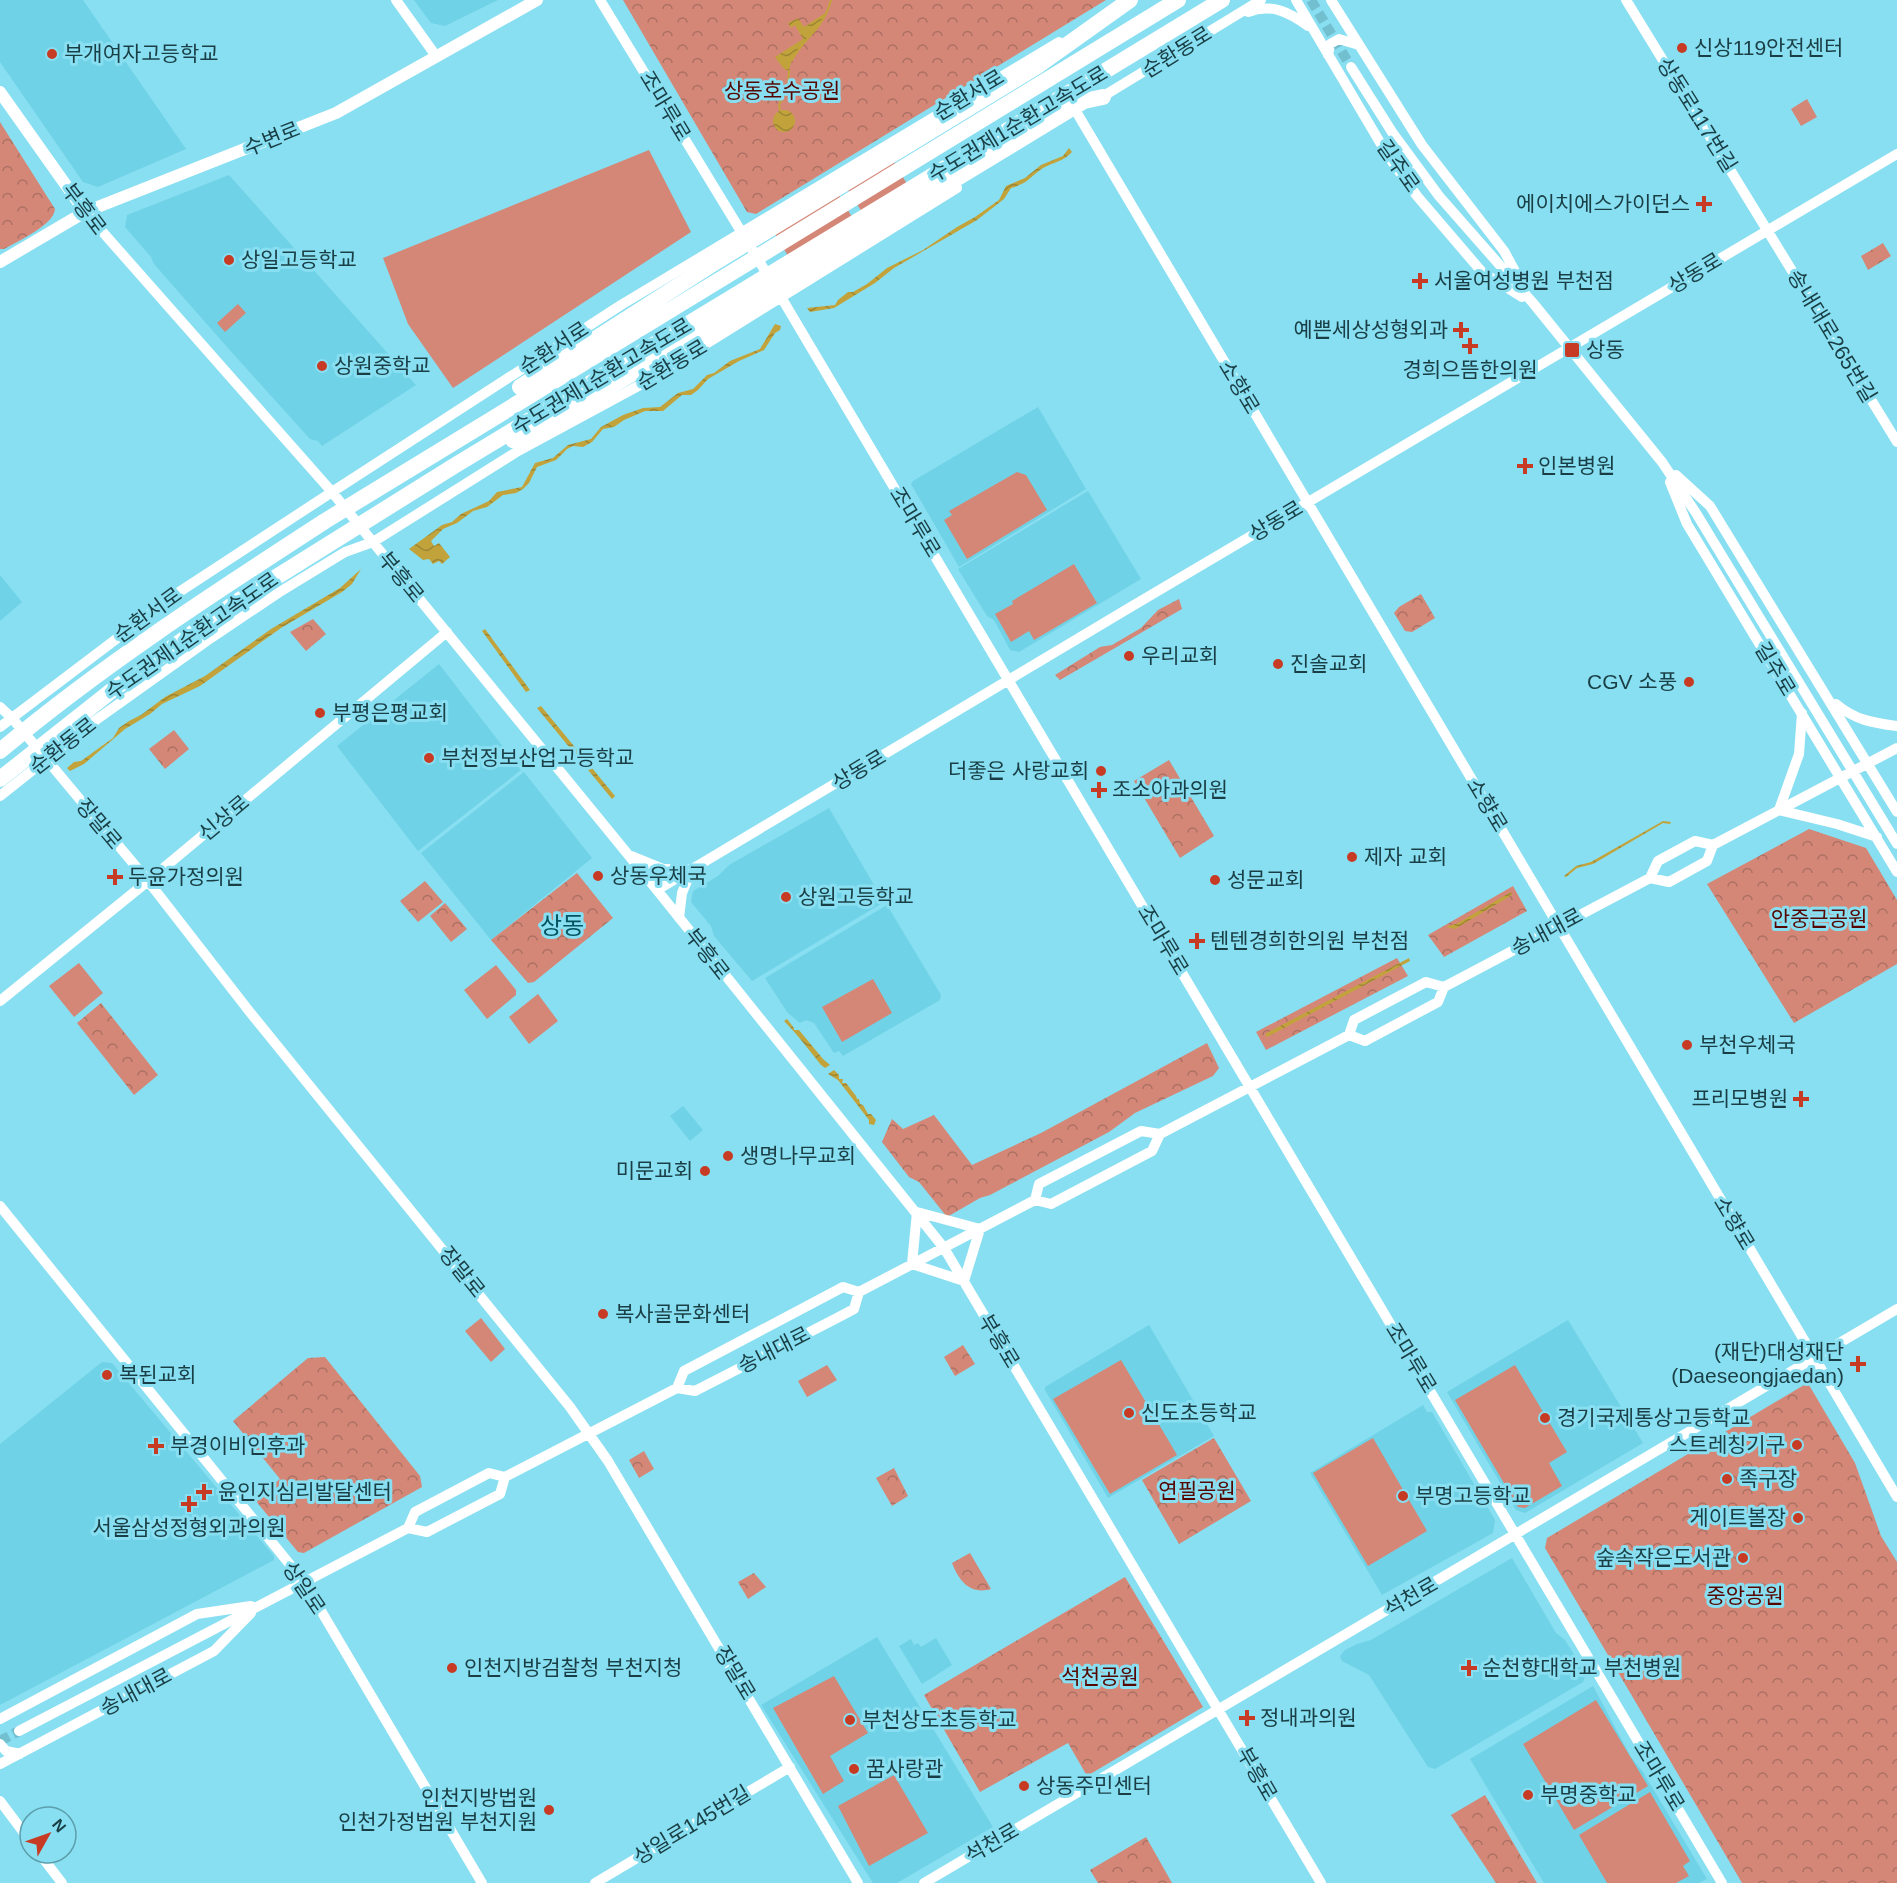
<svg xmlns="http://www.w3.org/2000/svg" width="1897" height="1883" viewBox="0 0 1897 1883" font-family="Helvetica,'Noto Sans KR',sans-serif">
  <style>
    .built { fill: #6fd2e6 }
    .grass { fill: #d48777 }
    .forest { fill: url(#forest-crowns) }
    .water { fill: url(#water-waves) }
    .lines { fill: none; stroke-linecap: round; stroke-linejoin: round }
    .stream { stroke: #c2a33b; stroke-width: 2 }
    .tertiary-tunnel { stroke: #72bfcf; stroke-width: 10; stroke-dasharray: 10 5; stroke-linecap: butt }
    .tertiary { stroke: #fff; stroke-width: 10 }
    .secondary { stroke: #fff; stroke-width: 12 }
    .motorway { stroke: #fff; stroke-width: 16 }
    .poi-dot { fill: #c73b24; stroke: #88dff1; stroke-width: 2 }
    .labels { text-anchor: middle; stroke-width: 6; stroke-linejoin: round; paint-order: stroke }
    .poi-label { font-size: 21px; fill: #193e45; stroke: #88dff1; text-anchor: start }
    .street-label { font-size: 21px; fill: #193e45; stroke: #88dff1 }
    .park-label { font-size: 21px; fill: #550600; stroke: #88dff1 }
    .quarter-label { font-size: 24px; fill: #035360; stroke: #88dff1 }
  </style>
  <defs>
    <pattern id="forest-crowns" width="20" height="18" patternUnits="userSpaceOnUse" patternTransform="scale(1.5)"><rect width="20" height="18" fill="#d48777"/><path d="M2 6a3 3 0 1 1 6 0M12 15a3 3 0 1 1 6 0" fill="none" stroke="#ab7063"/></pattern>
    <pattern id="water-waves" width="16" height="10" patternUnits="userSpaceOnUse" patternTransform="scale(1.5)"><rect width="16" height="10" fill="#c2a33b"/><path d="M0 5q4-4 8 0t8 0" fill="none" stroke="#9d8633"/></pattern>
  </defs>
  <rect width="100%" height="100%" fill="#88dff1"/>
  <path class="built" d="M0,0H83L186,149L98,187L83,182L0,62Z
    M414,0H498L445,26L431,23Z
    M229,175L416,385L322,446L318,441L310,439L227,347L154,264L151,257L125,227L127,215Z
    M1038,407L1086,489L959,567L911,484L913,481Z
    M1088,491L1141,579L1019,652L1010,650L994,620L987,616L958,569Z
    M0,575L22,602L0,621Z
    M439,664L521,770L418,851L337,746Z
    M524,772L592,858L491,940L421,853Z
    M829,808L884,902L752,981L714,936L711,926L691,902L693,891L718,876L729,865Z
    M887,905L941,995L940,1000L843,1056L839,1051L834,1053L814,1023L806,1020L800,1023L787,1012L765,978Z
    M683,1106L703,1130L690,1141L670,1116Z
    M1568,1320L1643,1443L1525,1513L1516,1510L1447,1392Z
    M1149,1325L1214,1436L1108,1498L1045,1390V1387Z
    M102,1362L112,1363L274,1556V1560L0,1705V1444Z
    M1423,1405L1427,1412H1432L1495,1520L1493,1533L1382,1595L1310,1473Z
    M1512,1558L1556,1633L1565,1640L1586,1674L1583,1682L1435,1769L1428,1767L1369,1675L1342,1661L1340,1656L1345,1650L1357,1644L1371,1640Z
    M877,1637L993,1827L897,1883H873L761,1705Z
    M936,1638L952,1665L922,1684L899,1646L911,1639L914,1645L918,1643L921,1647Z
    M1593,1686L1631,1757L1643,1772L1707,1879L1699,1883H1544L1470,1759Z"/>
  <path class="grass" d="M1807,99L1817,117L1801,126L1791,109Z
    M649,150L691,232L453,388L408,324L383,258Z
    M894,162L907,184L862,212L848,190Z
    M839,195L852,217L788,256L775,234Z
    M238,304L246,313L225,332L217,323Z
    M1017,472L1026,475L1047,510L967,559L944,520L952,515L949,511Z
    M1074,564L1097,603L1034,640L1029,631L1011,642L995,614L1013,604L1012,601Z
    M79,963L103,993L74,1017L49,986Z
    M496,965L516,990V995L487,1019L464,990Z
    M873,979L892,1013L842,1042L822,1007Z
    M538,994L558,1021L529,1044L509,1017Z
    M481,1318L505,1349L491,1362L465,1331Z
    M1121,1360L1177,1455L1110,1494L1053,1399Z
    M827,1365L837,1380L807,1397L798,1381Z
    M1515,1365L1567,1452L1549,1463L1562,1486L1525,1508L1518,1507L1455,1400Z
    M1373,1438L1427,1531L1368,1566L1313,1473Z
    M834,1676L868,1733L830,1756L844,1781L823,1794L773,1708Z
    M1596,1700L1648,1786L1574,1830L1523,1744Z
    M894,1775L928,1833L869,1866L838,1806Z
    M1650,1792L1690,1861L1683,1866L1689,1876L1676,1883H1607L1579,1835Z"/>
  <path class="forest" d="M623,0H1106L756,214L747,212Z
    M0,122L55,209C54,225 18,241 4,249H0Z
    M1883,243L1891,256L1868,270L1861,256Z
    M1421,594L1435,618L1412,632L1405,631L1394,613L1399,607Z
    M1179,599L1182,609L1060,680L1055,675L1100,647L1112,645L1141,628L1158,610Z
    M313,619L326,634L306,651L290,632Z
    M174,730L189,749L165,769L149,749Z
    M1169,760L1214,836L1180,858L1134,781Z
    M1809,829L1866,848L1897,900V964L1794,1023L1707,884Z
    M577,873L613,918L534,982L528,983L491,940Z
    M425,881L443,902L418,922L400,901Z
    M1513,886L1527,911L1444,957L1428,935Z
    M445,903L467,929L451,942L430,916Z
    M1397,958L1408,976L1266,1050L1256,1032Z
    M101,1003L158,1075L134,1095L77,1023Z
    M1207,1043L1219,1068L1213,1076L1135,1113L1109,1132L990,1195L980,1198L947,1217L919,1182L909,1177L882,1142L892,1119L903,1129L934,1115L972,1165L1041,1133Z
    M963,1345L975,1364L955,1376L944,1357Z
    M325,1357L420,1476L422,1487L304,1553L298,1552L255,1500L280,1479L233,1421L308,1358Z
    M1804,1385H1809L1855,1463L1881,1536L1897,1562V1883H1742L1545,1548L1547,1538Z
    M1214,1438L1251,1501L1179,1544L1142,1480Z
    M644,1451L654,1469L639,1478L629,1460Z
    M894,1468L908,1496L892,1506L876,1478Z
    M970,1553L991,1589C970,1595 959,1581 952,1563Z
    M754,1573L766,1587L748,1599L738,1582Z
    M1125,1577L1203,1707L1087,1776L1068,1743L980,1792L924,1695Z
    M1485,1795L1537,1883H1496L1451,1815Z
    M1146,1837L1172,1883H1098L1090,1870Z"/>
  <path class="water" d="M827,12C816,35 793,47 789,71L784,69L775,57L803,39L795,25L791,28L788,23L798,18L804,27Z
    M773 121a11 11 0 1 1 22 0a11 11 0 1 1-22 0Z
    M1069,148L1072,152C1064,161 1054,162 1043,168C1029,177 1029,183 1011,188L1004,199L977,220L894,268L875,283L834,308L810,312L807,308L835,305L838,300L848,292H853L867,284L887,268L923,250L957,227L975,217L999,200L1006,186L1025,178L1041,165L1063,156Z
    M775,324L781,326L780,330L775,333L764,350L739,361L708,379L698,390L691,395H682L663,411H645L624,420L614,427L603,429L592,442L583,447L573,446L567,449L556,460L537,467L529,483L523,489L516,493L503,495L487,507L473,511L457,523L443,529L431,541L434,546L439,543L450,557L442,564L439,561L433,564L429,559L423,560L409,549L442,525L452,522L461,514L489,501L497,492L522,487L535,463L553,458L568,445L591,439L601,427L623,415L643,408L660,407L678,393L693,389L707,375L714,373L730,361L760,349Z
    M361,569L352,584L342,592L281,628L200,686L162,704L150,714L125,729L84,764L70,771L67,768L74,762L81,761L113,738L119,728L129,721L141,715L165,697L205,676L271,629L340,588Z
    M485,629L530,690L526,692L482,631Z
    M541,706L615,796L612,799L537,708Z
    M1663,821L1671,822L1670,824L1663,823L1593,864L1577,868L1566,877L1564,876L1576,866L1591,862Z
    M1511,892L1512,895L1455,929L1446,927L1458,923Z
    M1409,958L1410,961L1267,1037L1265,1034Z
    M787,1019L794,1028V1030H799L823,1059L830,1065L825,1068L821,1065C808,1049 798,1035 784,1021Z
    M834,1070L839,1075V1079H843L842,1083H846L856,1096L857,1099H859L860,1104L863,1105L868,1114H871L876,1120L874,1125L869,1124V1120L838,1080L828,1074Z"/>
  <g class="lines">
    <path class="stream" d="M792,60C805,36 823,30 831,0
      M780,110L779,105L788,87L789,71"/>
    <path class="tertiary-tunnel" d="M1311,0L1351,67
      M0,1741L19,1731"/>
    <path class="tertiary" d="M396,0L436,56
      M600,0L781,297L1722,1883
      M1296,0L1388,156L1417,196L1482,272L1522,297
      M1331,0L1422,145L1504,251L1522,284
      M1626,0L1897,442
      M1248,12C1271,3 1289,12 1308,26
      M1328,55L1330,44L1339,39L1359,45
      M1351,67L1392,132L1439,196L1533,303L1662,462L1696,513L1897,844
      M1097,100L1261,0
      M1077,113L1897,1497
      M85,212L332,492L657,890L944,1248L1321,1883
      M1676,475L1710,506L1897,812
      M1670,482L1687,524L1897,872
      M1836,704C1855,720 1873,723 1897,726
      M0,707L12,718L148,881L249,1011L570,1407L608,1461L858,1883
      M0,727L173,596L332,492L621,305L1059,42
      M0,796L96,720L211,638L278,593L345,552L373,542L518,451L640,385L957,188
      M1779,810L1837,824L1877,837
      M1779,810L1799,754L1802,713
      M631,856L663,869H691
      M1650,878L1669,882L1707,861L1713,845
      M657,890L1129,608L1897,154
      M679,918L682,893L692,869
      M0,1001L148,881L447,632
      M1349,1035L1354,1020L1426,982L1444,987
      M1035,1200L1039,1184L1141,1131L1160,1134L1349,1035L1365,1041L1438,1002L1444,987L1650,878L1658,861L1695,841L1713,845L1897,748
      M0,1206L304,1582L482,1883
      M917,1212L980,1229L964,1281
      M912,1264L964,1281
      M912,1264L917,1212
      M677,1388L695,1391L837,1318L854,1309L859,1292
      M408,1528L427,1532L500,1494L505,1477
      M0,1719L197,1614L251,1606
      M19,1731L408,1528L415,1512L489,1473L505,1477L677,1388L684,1371L843,1287L859,1292L1035,1200L1051,1204L1152,1151L1160,1134
      M0,1744L6,1751L20,1754
      M0,1764L214,1651L251,1613
      M0,1801L30,1841
      M39,1853L62,1883
      M595,1883L790,1767
      M924,1883L1897,1309"/>
    <path class="secondary" d="M0,92L85,212
      M0,262L85,212L336,113L537,0"/>
    <path class="motorway" d="M520,387L714,263L1036,67L1130,0
      M513,440L535,431L748,305L1084,101L1103,97
      M0,751C101,666 214,593 325,521L1178,0
      M0,779L115,688L238,601L454,466L1222,0"/>
  </g>
  <g class="poi-dot">
    <circle cx="1682" cy="48" r="6"/>
    <circle cx="52" cy="54" r="6"/>
    <path d="M1701 195h6v6h6v6h-6v6h-6v-6h-6v-6h6z"/>
    <circle cx="229" cy="260" r="6"/>
    <path d="M1417 272h6v6h6v6h-6v6h-6v-6h-6v-6h6z"/>
    <path d="M1458 321h6v6h6v6h-6v6h-6v-6h-6v-6h6z"/>
    <path d="M1467 337h6v6h6v6h-6v6h-6v-6h-6v-6h6z"/>
    <rect x="1564" y="342" width="16" height="16" rx="3"/>
    <circle cx="322" cy="366" r="6"/>
    <path d="M1522 457h6v6h6v6h-6v6h-6v-6h-6v-6h6z"/>
    <circle cx="1129" cy="656" r="6"/>
    <circle cx="1278" cy="664" r="6"/>
    <circle cx="1689" cy="682" r="6"/>
    <circle cx="320" cy="713" r="6"/>
    <circle cx="429" cy="758" r="6"/>
    <circle cx="1101" cy="771" r="6"/>
    <path d="M1096 781h6v6h6v6h-6v6h-6v-6h-6v-6h6z"/>
    <circle cx="1352" cy="857" r="6"/>
    <circle cx="598" cy="876" r="6"/>
    <path d="M112 868h6v6h6v6h-6v6h-6v-6h-6v-6h6z"/>
    <circle cx="1215" cy="880" r="6"/>
    <circle cx="786" cy="897" r="6"/>
    <path d="M1194 932h6v6h6v6h-6v6h-6v-6h-6v-6h6z"/>
    <circle cx="1687" cy="1045" r="6"/>
    <path d="M1798 1090h6v6h6v6h-6v6h-6v-6h-6v-6h6z"/>
    <circle cx="728" cy="1156" r="6"/>
    <circle cx="705" cy="1171" r="6"/>
    <circle cx="603" cy="1314" r="6"/>
    <path d="M1855 1355h6v6h6v6h-6v6h-6v-6h-6v-6h6z"/>
    <circle cx="107" cy="1375" r="6"/>
    <circle cx="1129" cy="1413" r="6"/>
    <circle cx="1545" cy="1418" r="6"/>
    <circle cx="1797" cy="1445" r="6"/>
    <path d="M153 1437h6v6h6v6h-6v6h-6v-6h-6v-6h6z"/>
    <circle cx="1727" cy="1479" r="6"/>
    <path d="M201 1483h6v6h6v6h-6v6h-6v-6h-6v-6h6z"/>
    <circle cx="1403" cy="1496" r="6"/>
    <path d="M186 1495h6v6h6v6h-6v6h-6v-6h-6v-6h6z"/>
    <circle cx="1798" cy="1518" r="6"/>
    <circle cx="1743" cy="1558" r="6"/>
    <circle cx="452" cy="1668" r="6"/>
    <path d="M1466 1659h6v6h6v6h-6v6h-6v-6h-6v-6h6z"/>
    <path d="M1244 1709h6v6h6v6h-6v6h-6v-6h-6v-6h6z"/>
    <circle cx="850" cy="1720" r="6"/>
    <circle cx="854" cy="1769" r="6"/>
    <circle cx="1024" cy="1786" r="6"/>
    <circle cx="1528" cy="1795" r="6"/>
    <circle cx="549" cy="1810" r="6"/>
  </g>
  <g class="labels">
    <g class="poi-label">
      <text x="1694" y="55">신상119안전센터</text>
      <text x="64" y="61">부개여자고등학교</text>
      <text x="1690" y="211" text-anchor="end">에이치에스가이던스</text>
      <text x="241" y="267">상일고등학교</text>
      <text x="1434" y="288">서울여성병원 부천점</text>
      <text x="1448" y="337" text-anchor="end">예쁜세상성형외과</text>
      <text x="1586" y="357">상동</text>
      <text x="334" y="373">상원중학교</text>
      <text x="1470" y="377" text-anchor="middle">경희으뜸한의원</text>
      <text x="1538" y="473">인본병원</text>
      <text x="1141" y="663">우리교회</text>
      <text x="1290" y="671">진솔교회</text>
      <text x="1677" y="689" text-anchor="end">CGV 소풍</text>
      <text x="332" y="720">부평은평교회</text>
      <text x="441" y="765">부천정보산업고등학교</text>
      <text x="1089" y="778" text-anchor="end">더좋은 사랑교회</text>
      <text x="1112" y="797">조소아과의원</text>
      <text x="1364" y="864">제자 교회</text>
      <text x="610" y="883">상동우체국</text>
      <text x="128" y="884">두윤가정의원</text>
      <text x="1227" y="887">성문교회</text>
      <text x="798" y="904">상원고등학교</text>
      <text x="1210" y="948">텐텐경희한의원 부천점</text>
      <text x="1699" y="1052">부천우체국</text>
      <text x="1788" y="1106" text-anchor="end">프리모병원</text>
      <text x="740" y="1163">생명나무교회</text>
      <text x="693" y="1178" text-anchor="end">미문교회</text>
      <text x="615" y="1321">복사골문화센터</text>
      <text x="1844" y="1359" text-anchor="end">(재단)대성재단<tspan x="1844" dy="24">(Daeseongjaedan)</tspan></text>
      <text x="119" y="1382">복된교회</text>
      <text x="1141" y="1420">신도초등학교</text>
      <text x="1557" y="1425">경기국제통상고등학교</text>
      <text x="1785" y="1452" text-anchor="end">스트레칭기구</text>
      <text x="170" y="1453">부경이비인후과</text>
      <text x="1739" y="1486">족구장</text>
      <text x="218" y="1499">윤인지심리발달센터</text>
      <text x="1415" y="1503">부명고등학교</text>
      <text x="1786" y="1525" text-anchor="end">게이트볼장</text>
      <text x="189" y="1535" text-anchor="middle">서울삼성정형외과의원</text>
      <text x="1731" y="1565" text-anchor="end">숲속작은도서관</text>
      <text x="464" y="1675">인천지방검찰청 부천지청</text>
      <text x="1482" y="1675">순천향대학교 부천병원</text>
      <text x="1260" y="1725">정내과의원</text>
      <text x="862" y="1727">부천상도초등학교</text>
      <text x="866" y="1776">꿈사랑관</text>
      <text x="1036" y="1793">상동주민센터</text>
      <text x="1540" y="1802">부명중학교</text>
      <text x="537" y="1805" text-anchor="end">인천지방법원<tspan x="537" dy="24">인천가정법원 부천지원</tspan></text>
    </g>
    <g class="street-label">
      <text transform="translate(1177 52) rotate(-32)" y="7">순환동로</text>
      <text transform="translate(969 95) rotate(-31)" y="7">순환서로</text>
      <text transform="translate(665 106) rotate(59)" y="7">조마루로</text>
      <text transform="translate(1697 115) rotate(58)" y="7">상동로117번길</text>
      <text transform="translate(1018 124) rotate(-31)" y="7">수도권제1순환고속도로</text>
      <text transform="translate(272 139) rotate(-22)" y="7">수변로</text>
      <text transform="translate(1398 166) rotate(55)" y="7">길주로</text>
      <text transform="translate(84 209) rotate(53)" y="7">부흥로</text>
      <text transform="translate(1695 273) rotate(-31)" y="7">상동로</text>
      <text transform="translate(1832 336) rotate(59)" y="7">송내대로265번길</text>
      <text transform="translate(554 348) rotate(-33)" y="7">순환서로</text>
      <text transform="translate(672 365) rotate(-31)" y="7">순환동로</text>
      <text transform="translate(602 376) rotate(-31)" y="7">수도권제1순환고속도로</text>
      <text transform="translate(1239 387) rotate(59)" y="7">소향로</text>
      <text transform="translate(1276 521) rotate(-31)" y="7">상동로</text>
      <text transform="translate(915 522) rotate(59)" y="7">조마루로</text>
      <text transform="translate(401 577) rotate(51)" y="7">부흥로</text>
      <text transform="translate(148 615) rotate(-36)" y="7">순환서로</text>
      <text transform="translate(192 636) rotate(-35)" y="7">수도권제1순환고속도로</text>
      <text transform="translate(1775 669) rotate(59)" y="7">길주로</text>
      <text transform="translate(63 746) rotate(-38)" y="7">순환동로</text>
      <text transform="translate(859 770) rotate(-31)" y="7">상동로</text>
      <text transform="translate(1487 805) rotate(59)" y="7">소향로</text>
      <text transform="translate(224 818) rotate(-40)" y="7">신상로</text>
      <text transform="translate(99 824) rotate(50)" y="7">장말로</text>
      <text transform="translate(1547 932) rotate(-28)" y="7">송내대로</text>
      <text transform="translate(1163 940) rotate(59)" y="7">조마루로</text>
      <text transform="translate(707 954) rotate(52)" y="7">부흥로</text>
      <text transform="translate(1734 1223) rotate(59)" y="7">소향로</text>
      <text transform="translate(462 1272) rotate(51)" y="7">장말로</text>
      <text transform="translate(999 1341) rotate(59)" y="7">부흥로</text>
      <text transform="translate(774 1350) rotate(-27)" y="7">송내대로</text>
      <text transform="translate(1411 1358) rotate(59)" y="7">조마루로</text>
      <text transform="translate(304 1588) rotate(56)" y="7">상일로</text>
      <text transform="translate(1411 1597) rotate(-30)" y="7">석천로</text>
      <text transform="translate(735 1673) rotate(59)" y="7">장말로</text>
      <text transform="translate(136 1692) rotate(-28)" y="7">송내대로</text>
      <text transform="translate(1257 1774) rotate(60)" y="7">부흥로</text>
      <text transform="translate(1659 1776) rotate(59)" y="7">조마루로</text>
      <text transform="translate(692 1825) rotate(-31)" y="7">상일로145번길</text>
      <text transform="translate(992 1843) rotate(-30)" y="7">석천로</text>
    </g>
    <g class="park-label">
      <text x="782" y="98">상동호수공원</text>
      <text x="1819" y="926">안중근공원</text>
      <text x="1197" y="1498">연필공원</text>
      <text x="1745" y="1603">중앙공원</text>
      <text x="1100" y="1684">석천공원</text>
    </g>
    <g class="quarter-label">
      <text x="562" y="934">상동</text>
    </g>
  </g>
  <g transform="translate(48 1835) rotate(50)"><circle r="28" fill="#88dff1" stroke="#5c9fac" stroke-width="1.5"/>
  <path d="M0-4.5L10 22L0 15L-10 22Z" fill="#c73b24"/>
  <text y="-9" font-size="16" font-weight="bold" text-anchor="middle" fill="#193e45">N</text>
  </g>
</svg>
